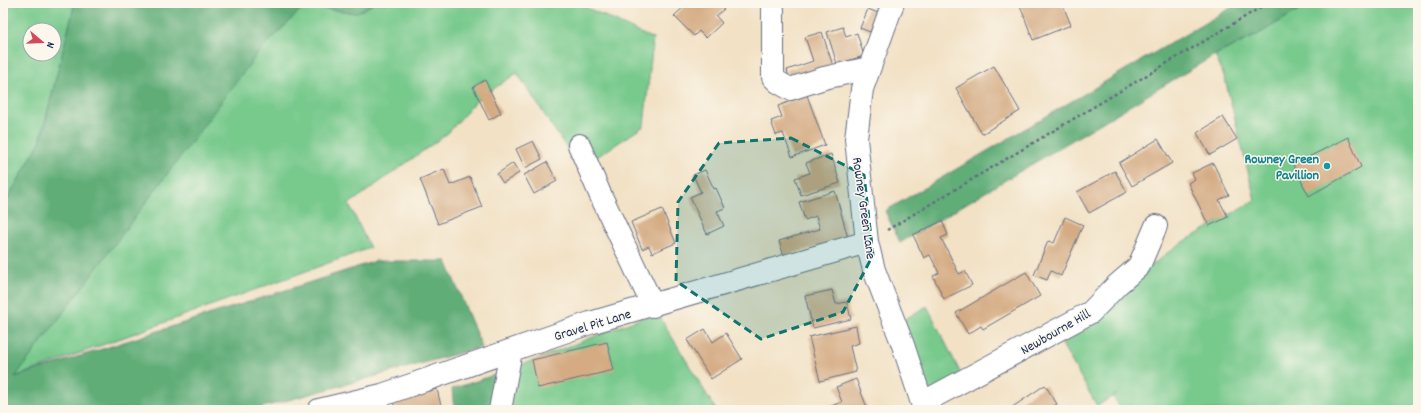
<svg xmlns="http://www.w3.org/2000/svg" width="1421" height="413" viewBox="0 0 1421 413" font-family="Dekko,sans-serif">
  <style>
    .green { fill: #77c98c; stroke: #497c75; fill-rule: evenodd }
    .forest { fill: #61ad78; stroke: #3e6e6b }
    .building { fill: #d4ab83 }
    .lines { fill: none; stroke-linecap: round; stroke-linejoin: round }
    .minor-casing { stroke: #666d82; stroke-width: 24 }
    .path { stroke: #666d82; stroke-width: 2.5; stroke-dasharray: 3 3; stroke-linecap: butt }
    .minor { stroke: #fff; stroke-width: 22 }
    .marked { fill: #0f766e; fill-opacity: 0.2; stroke: #0f766e; stroke-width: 3; stroke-dasharray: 8 5; stroke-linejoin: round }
    .culture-dot { fill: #0f9aa8; stroke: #fbf7ec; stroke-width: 1.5 }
    .labels { text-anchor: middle; stroke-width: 3; stroke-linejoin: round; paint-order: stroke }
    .culture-label { font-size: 14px; font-weight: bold; fill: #0d838f; stroke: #fbf7ec; text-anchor: end }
    .street-label { font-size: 14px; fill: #1b2f5e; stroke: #fbf7ec }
  </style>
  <rect width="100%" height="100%" fill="#fbf7ec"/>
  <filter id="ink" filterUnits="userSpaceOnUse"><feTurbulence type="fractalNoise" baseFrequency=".025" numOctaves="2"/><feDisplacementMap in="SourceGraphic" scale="8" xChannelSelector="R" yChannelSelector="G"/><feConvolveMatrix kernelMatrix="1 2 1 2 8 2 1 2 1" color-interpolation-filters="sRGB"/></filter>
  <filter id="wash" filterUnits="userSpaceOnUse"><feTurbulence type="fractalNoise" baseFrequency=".012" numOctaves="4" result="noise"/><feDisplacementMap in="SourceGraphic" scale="16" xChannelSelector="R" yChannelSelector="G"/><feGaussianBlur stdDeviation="0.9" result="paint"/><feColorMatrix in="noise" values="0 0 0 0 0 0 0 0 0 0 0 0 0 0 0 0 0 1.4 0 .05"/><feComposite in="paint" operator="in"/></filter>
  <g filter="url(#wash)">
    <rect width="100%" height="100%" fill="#f2e1c5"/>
    <path class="green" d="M3,3H75L40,142L3,207ZM30,30H54V54H30Z
      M375,3H577L653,39L644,126L580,168L517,73L477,100L448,133L349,204L370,248L14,377L257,53L304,6L356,13Z
      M1310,3H1418V410H1122L1113,397L1117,394L1097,406L1059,339L1175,247L1255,200L1225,79L1215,55L1257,35Z
      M927,306L961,374L925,395L900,322Z
      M657,312L716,410H500L503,372Z"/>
    <path class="forest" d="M75,3H375L356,13L304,6L258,53L15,377L376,261H446L482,347L252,410H3V207L40,142Z
      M1239,3H1310L1257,35L1215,55L900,243L885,211Z
      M503,372L500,410H454L452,389Z"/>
    <g id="blocks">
      <path class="building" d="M688,3H719L724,9L716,16L722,23L706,38L699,31L694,36L674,16Z
        M1019,3H1062L1071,25L1033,40Z
        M868,9L878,13L870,32L860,28Z
        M843,27L846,37L857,33L864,56L837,64L827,32Z
        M822,32L834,69L791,83L787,70L813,61L805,37Z
        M994,66L1020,111L982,134L956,88Z
        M485,80L501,113L489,120L473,87Z
        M807,95L825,145L792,157L783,133L776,135L771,121L782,117L778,106Z
        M1223,117L1237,139L1210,155L1197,133Z
        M1348,137L1361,167L1309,196L1293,165Z
        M1158,139L1172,163L1132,186L1119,163Z
        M533,141L542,159L525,168L516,149Z
        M831,154L840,183L801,195L795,178L810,173L806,163Z
        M547,162L557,181L534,194L524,175Z
        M513,163L519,173L503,183L497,174Z
        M1213,163L1229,195L1219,200L1228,217L1209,226L1188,183L1195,179L1192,173Z
        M444,169L450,185L470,177L482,207L438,224L420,179Z
        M705,170L714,189L716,188L725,208L717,211L724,226L707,234L690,197L701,192L693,175Z
        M1115,171L1127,192L1089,213L1077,192Z
        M835,191L848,238L784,256L779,241L820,229L816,216L805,220L799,202Z
        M662,209L676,243L652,253L649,246L642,249L631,222Z
        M1065,217L1083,225L1061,276L1051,271L1047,280L1034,275L1048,241L1054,243Z
        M942,221L948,235L941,238L959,274L965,271L972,285L944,299L933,276L939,273L930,255L924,258L913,235Z
        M1026,272L1040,296L983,329L981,326L968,334L956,313Z
        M832,290L836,304L847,302L851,319L813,328L805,296Z
        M856,326L859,343L850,346L856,372L820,381L809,337Z
        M705,329L713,342L726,333L742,359L711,379L687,340Z
        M607,342L614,370L538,388L532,360Z
        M856,379L868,410H827L826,408L842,402L836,387Z
        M1045,385L1057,404L1048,410H1008Z
        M437,389L442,410H395L393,400Z"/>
    </g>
  </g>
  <g filter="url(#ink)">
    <use href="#blocks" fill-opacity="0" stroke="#666d82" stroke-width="1"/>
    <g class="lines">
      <defs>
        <path id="minor" d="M893,3L862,89L856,139L867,242L874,270L903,345L922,403L926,410
          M773,10V77L778,82L790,89L824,78L869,68
          M579,145L600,194L653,306
          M922,403L1091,312L1117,285L1139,266L1156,226
          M319,410L382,395L590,323L867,242
          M500,410L511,351"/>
      </defs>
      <use href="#minor" class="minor-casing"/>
      <path class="path" d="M887,230L1268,3"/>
      <use href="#minor" class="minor"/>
    </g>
  </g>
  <path class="marked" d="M791,138L864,175L873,255L843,312L761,339L676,281L678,202L719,143Z"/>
  <circle class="culture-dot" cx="1327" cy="166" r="4"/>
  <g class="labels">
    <g class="culture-label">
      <text x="1319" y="163">Rowney Green<tspan x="1319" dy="16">Pavillion</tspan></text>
    </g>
    <g class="street-label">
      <text transform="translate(865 208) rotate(82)" y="5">Rowney Green Lane</text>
      <text transform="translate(592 324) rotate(-17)" y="5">Gravel Pit Lane</text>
      <text transform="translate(1055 331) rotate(-30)" y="5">Newbourne Hill</text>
    </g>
  </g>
  <rect width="1421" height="413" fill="none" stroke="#fbf7ec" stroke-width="16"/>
  <g transform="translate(42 42) rotate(109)"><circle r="19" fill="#fbf7ec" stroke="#a1a7b3"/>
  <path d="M0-3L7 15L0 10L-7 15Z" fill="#d1495b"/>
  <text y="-6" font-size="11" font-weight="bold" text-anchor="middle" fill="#1b2f5e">N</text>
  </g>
</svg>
